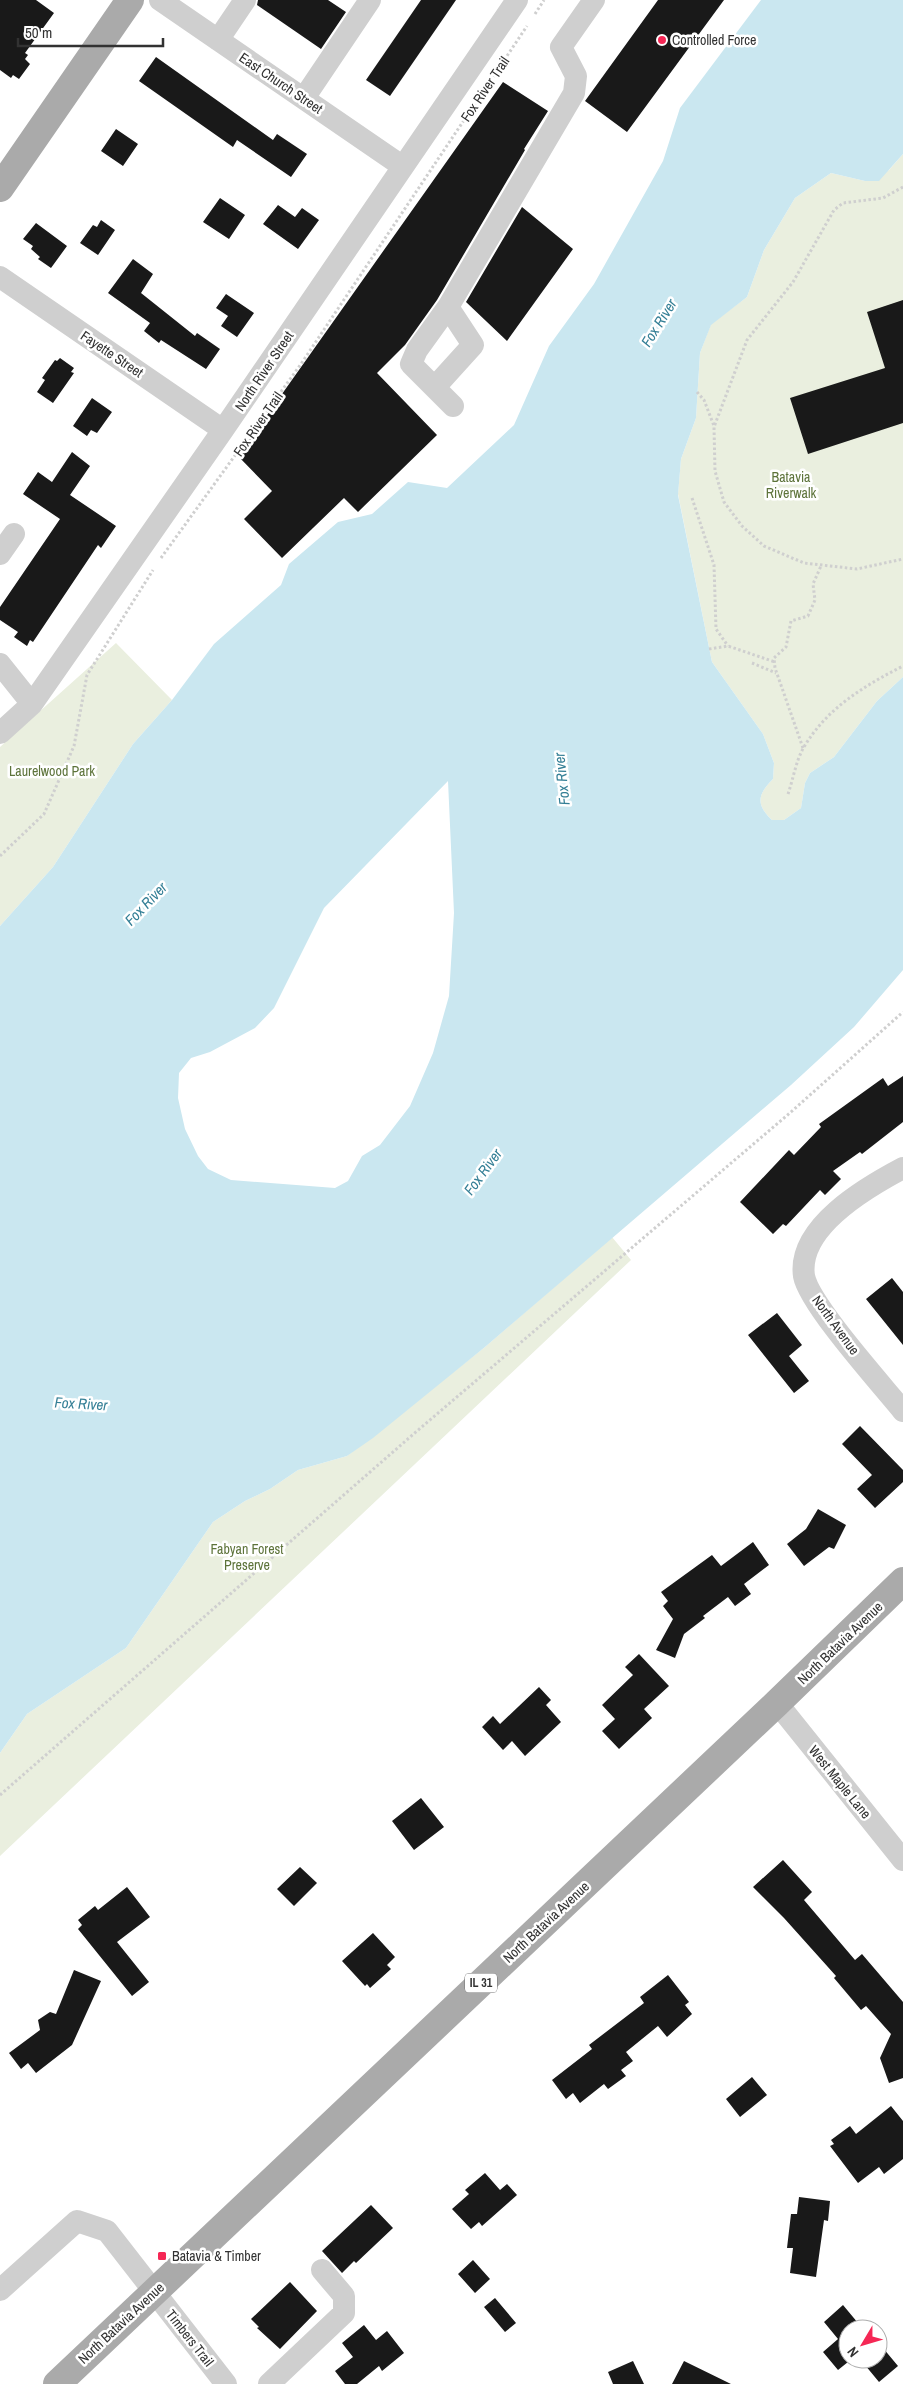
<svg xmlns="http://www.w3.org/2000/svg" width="903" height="2384" viewBox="0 0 903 2384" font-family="'Archivo Narrow',sans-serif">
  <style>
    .green { fill: #eaefdf }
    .water { fill: #cae7f0; fill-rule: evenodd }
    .building { fill: #191919 }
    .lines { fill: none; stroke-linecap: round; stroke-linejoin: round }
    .path { stroke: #cfcfcf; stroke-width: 3; stroke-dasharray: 2.5 2.5; stroke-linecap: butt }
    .minor { stroke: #cfcfcf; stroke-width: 22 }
    .major { stroke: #aaa; stroke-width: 28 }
    .poi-dot { fill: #f52755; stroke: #fff; stroke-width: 2 }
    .labels { text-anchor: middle; stroke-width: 5; stroke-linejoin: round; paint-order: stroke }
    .shield { fill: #fff; stroke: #707070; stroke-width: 1 }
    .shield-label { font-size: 12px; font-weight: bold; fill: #323232 }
    .poi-label { font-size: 14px; fill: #323232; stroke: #fff; text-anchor: start }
    .street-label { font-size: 14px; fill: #323232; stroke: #fff }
    .park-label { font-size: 14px; fill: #5d733a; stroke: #fff }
    .water-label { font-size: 15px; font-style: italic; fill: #347f96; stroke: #fff }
  </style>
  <rect width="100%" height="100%" fill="#fff"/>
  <path class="green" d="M903,154V677L877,701L834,757L810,773L805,783L801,808L784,820H772C755,804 758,794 773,779L774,763L763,734L712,662L678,494L681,459L696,418L700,353L711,324L747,297L764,250L795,198L831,173L865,181L889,170Z
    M116,643L172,700L133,744L53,867L0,926V747Z
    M612,1237L631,1260L0,1856V1753L27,1714L126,1648L213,1522L245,1501L270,1489L298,1470L347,1456L485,1347Z"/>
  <path class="water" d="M761,0H903V154L879,181H865L831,173L795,198L764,250L747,297L711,325L700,353L696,418L681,459L678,495L712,662L763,734L774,763L773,779C758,794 755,804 772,820H784L801,808L805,783L810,773L834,757L877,701L903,677V970L854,1027L791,1085L485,1347L373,1438L347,1456L298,1470L270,1489L245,1501L213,1522L126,1648L27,1714L0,1753V926L53,867L133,744L172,700L214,644L281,585L289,564L338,522L372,514L408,482L447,488L514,425L549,346L594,284L663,161L680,108ZM448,781L454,913L449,996L433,1053L410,1106L380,1145L362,1156L348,1181L335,1188L231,1180L208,1169L198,1156L185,1129L178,1098L179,1073L191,1058L210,1052L255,1028L274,1008L324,908Z"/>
  <path class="building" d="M0,0H36L54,13L25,53L28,55L25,59L30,64L19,79L13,75L11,78L0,70Z
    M258,0H328L346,12L321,49L257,5Z
    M421,0H456L390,96L366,80Z
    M658,0H724L627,132L585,101Z
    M156,57L273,140L277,134L307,154L291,177L237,140L233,147L139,81Z
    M503,82L548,111L524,149L525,150L437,300L405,345L377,373L437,435L358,512L344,498L282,558L244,519L272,491L238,456Z
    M116,129L138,144L123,166L101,151Z
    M220,198L245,215L229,239L203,222Z
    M278,205L295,217L302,208L319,220L298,249L263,224Z
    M522,207L573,249L507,341L466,302Z
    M101,220L115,230L98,255L80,243L93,225L97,227Z
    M36,223L67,246L51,268L38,259L40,257L31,249L33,246L23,239Z
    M133,259L153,274L141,293L195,336L197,333L220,349L206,369L161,340L159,343L144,331L150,323L108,293Z
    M226,294L254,313L237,337L221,326L228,316L216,308Z
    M903,300V423L808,454L790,398L885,368L867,312Z
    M60,358L74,368L71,372L74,373L53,403L37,392L45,380L42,378L55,360L57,361Z
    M92,398L112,412L97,433L91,430L87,436L73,426Z
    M72,452L90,466L70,495L116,526L101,548L98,545L33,642L30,640L27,646L14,637L18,632L0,620V607L60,519L23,494L38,472L52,482Z
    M903,1076V1122L862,1154L860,1152L833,1171L841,1179L825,1195L820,1190L786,1226L783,1224L773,1234L740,1202L789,1150L794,1155L821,1127L819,1124L883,1078L888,1086Z
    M892,1278L903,1292V1345L866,1299Z
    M777,1313L802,1345L789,1356L809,1381L794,1393L748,1335Z
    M860,1426L903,1470V1482L875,1508L857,1489L872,1475L842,1444Z
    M818,1509L846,1525L834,1549L829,1547L804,1566L787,1544L806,1529Z
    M753,1542L769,1565L744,1584L751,1594L735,1606L728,1597L703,1616L705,1618L684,1634L675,1658L656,1650L673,1619L663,1606L668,1601L661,1592L712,1555L721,1566Z
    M639,1654L669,1686L644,1709L652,1718L619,1749L602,1731L615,1719L602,1705L633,1675L625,1667Z
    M539,1687L551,1700L546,1705L561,1722L525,1756L512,1741L503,1750L482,1727L493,1716L500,1724Z
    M421,1798L444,1827L414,1850L392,1821Z
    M783,1860L812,1892L804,1900L855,1960L862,1954L903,2002V2078L889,2083L880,2058L891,2034L866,2006L861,2010L834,1978L836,1976L784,1918L753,1887Z
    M300,1867L317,1883L294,1906L277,1889Z
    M127,1887L150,1917L117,1942L149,1982L132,1996L78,1929L82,1925L78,1920L95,1906L98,1910Z
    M373,1933L395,1957L387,1965L391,1969L370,1988L367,1984L365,1986L342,1961Z
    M74,1970L101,1981L72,2045L36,2073L28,2063L21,2069L9,2053L40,2030L38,2020L50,2012L56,2014Z
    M668,1975L689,2002L685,2005L692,2014L667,2037L658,2026L626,2052L633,2061L621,2070L626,2076L608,2089L604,2084L580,2103L573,2093L566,2099L552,2080L592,2049L589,2045L644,2003L640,1997Z
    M752,2077L767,2095L740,2117L726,2099Z
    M891,2106L903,2121V2159L884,2174L879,2167L858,2183L830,2146L834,2144L831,2140L850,2126L856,2134Z
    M485,2173L500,2190L507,2184L517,2195L482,2226L479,2222L471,2229L452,2209L469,2194L465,2190Z
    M799,2197L830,2201L828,2221L824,2220L816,2277L790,2273L793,2248H787L791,2214H797Z
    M371,2205L393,2228L356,2263L354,2261L342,2273L322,2251Z
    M473,2260L490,2279L475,2293L458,2274Z
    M290,2282L317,2311L280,2349L257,2328L259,2327L251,2319Z
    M495,2298L516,2323L505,2332L484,2307Z
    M843,2305L863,2329H848V2362L838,2370L823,2352L838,2339L824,2322Z
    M364,2325L376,2340L387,2331L404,2353L382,2371L379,2366L357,2384H345L335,2371L353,2357L342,2343Z
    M878,2342L898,2366L879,2382L860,2359H878Z
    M633,2361L644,2384H613L608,2372Z
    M684,2361L731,2384H672Z"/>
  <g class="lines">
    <path class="path" d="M535,14L544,0
      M903,187L883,198L843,203L834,210L793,282L747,340L714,427L715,471L724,502L742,526L764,546L804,563L857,569L903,559
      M697,392L704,400L714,426
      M692,498L714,565L716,629L728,646
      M161,558L301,364L527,26
      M709,649L728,646L775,662
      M752,663L776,673
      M803,748L775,668L774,658L786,647L791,621L808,616L815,600L813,584L821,566
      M788,794C793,780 796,760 804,747C827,708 864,686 903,666
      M0,856L44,814L74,746L87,675L153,570
      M0,1795L417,1431L791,1112L903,1012"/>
    <path class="minor" d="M160,0L402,166
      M218,40L245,0
      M304,98L370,0
      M0,277L223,430
      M435,387L473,345L448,307
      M453,406L411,364L417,350L448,307L574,93L576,76L561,47L594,0
      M0,554L14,534
      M0,664L32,704
      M0,733L32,704L223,430L517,0
      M903,1168C867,1187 797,1227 804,1276C809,1304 882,1385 903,1411
      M777,1703L903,1860
      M0,2290L77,2221L107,2231L226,2384
      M269,2384L344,2313V2296L322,2270"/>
    <path class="major" d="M0,188L130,0
      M57,2384L777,1703L903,1581"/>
  </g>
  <g class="poi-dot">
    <circle cx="662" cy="40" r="5"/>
    <rect x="157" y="2251" width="10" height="10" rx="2.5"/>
  </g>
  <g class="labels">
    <rect class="shield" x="465" y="1973.5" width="32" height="19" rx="4"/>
    <g class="shield-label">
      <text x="481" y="1987">IL 31</text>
    </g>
    <g class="poi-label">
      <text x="672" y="45">Controlled Force</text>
      <text x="172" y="2261">Batavia &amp; Timber</text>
    </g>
    <g class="street-label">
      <text transform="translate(281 83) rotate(34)" y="5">East Church Street</text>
      <text transform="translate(485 89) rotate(-56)" y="5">Fox River Trail</text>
      <text transform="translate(112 354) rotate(34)" y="5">Fayette Street</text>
      <text transform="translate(264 371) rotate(-56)" y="5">North River Street</text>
      <text transform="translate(258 424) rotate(-55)" y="5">Fox River Trail</text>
      <text transform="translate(836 1325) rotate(54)" y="5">North Avenue</text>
      <text transform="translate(840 1643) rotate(-44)" y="5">North Batavia Avenue</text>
      <text transform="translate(840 1782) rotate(51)" y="5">West Maple Lane</text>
      <text transform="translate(546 1922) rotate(-43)" y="5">North Batavia Avenue</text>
      <text transform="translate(121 2323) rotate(-43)" y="5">North Batavia Avenue</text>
      <text transform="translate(190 2338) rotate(52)" y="5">Timbers Trail</text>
    </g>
    <g class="park-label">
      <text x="791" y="482">Batavia<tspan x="791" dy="16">Riverwalk</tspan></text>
      <text x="52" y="776">Laurelwood Park</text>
      <text x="247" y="1554">Fabyan Forest<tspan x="247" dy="16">Preserve</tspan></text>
    </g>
    <g class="water-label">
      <text transform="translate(659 323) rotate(-58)" y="5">Fox River</text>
      <text transform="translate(562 779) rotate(-96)" y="5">Fox River</text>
      <text transform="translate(146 904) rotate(-46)" y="5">Fox River</text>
      <text transform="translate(483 1172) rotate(-54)" y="5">Fox River</text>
      <text transform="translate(81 1404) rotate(3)" y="5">Fox River</text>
    </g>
  </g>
  <g transform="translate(863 2344) rotate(232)"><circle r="24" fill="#ffffff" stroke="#adadad"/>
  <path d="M0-4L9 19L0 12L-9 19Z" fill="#f52755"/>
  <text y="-8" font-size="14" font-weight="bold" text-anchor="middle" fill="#323232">N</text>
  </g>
  <path d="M18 38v8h145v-8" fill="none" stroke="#323232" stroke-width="2.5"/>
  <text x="25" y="38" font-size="15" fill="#323232" stroke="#ffffff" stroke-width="4" paint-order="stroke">50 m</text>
</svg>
